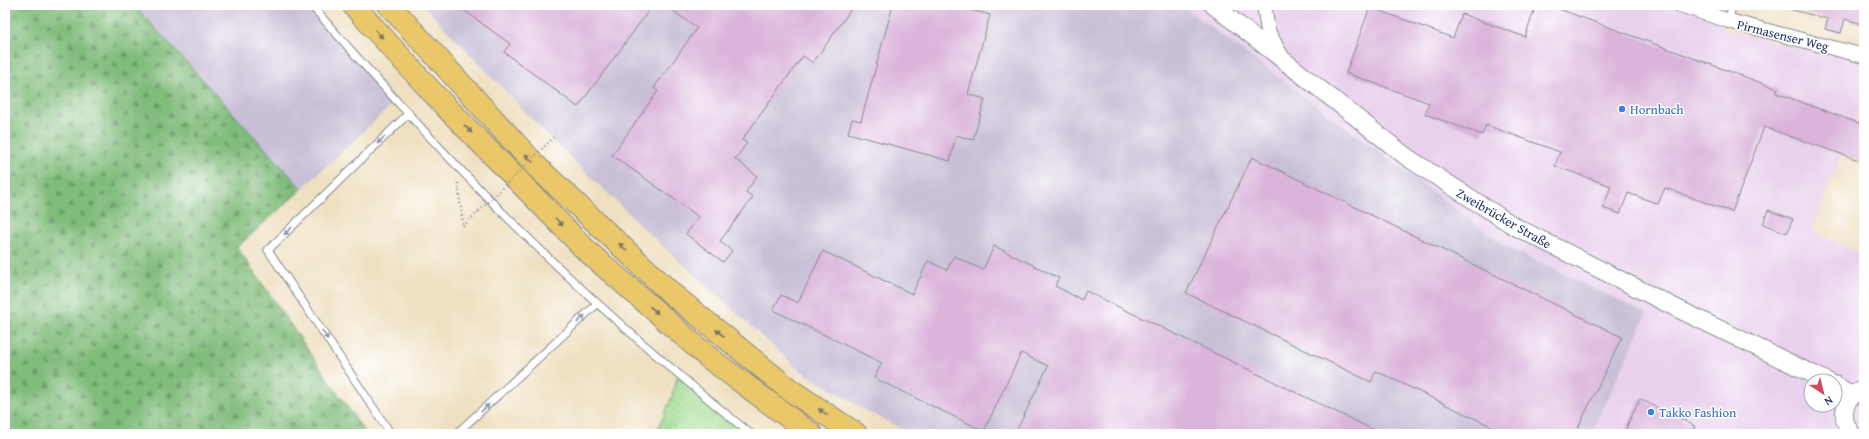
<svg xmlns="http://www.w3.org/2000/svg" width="1869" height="439" viewBox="0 0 1869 439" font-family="'Gentium Book Plus',serif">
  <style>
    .built { fill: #e9d2ed; fill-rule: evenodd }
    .industrial { fill: #c9bfd7 }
    .grass { fill: url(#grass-dots); stroke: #5e8677 }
    .forest { fill: url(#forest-firs); stroke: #4e766c }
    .building { fill: #dab4db }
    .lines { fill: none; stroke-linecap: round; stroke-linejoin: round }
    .service-casing { stroke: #858890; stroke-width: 9 }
    .minor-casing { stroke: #858890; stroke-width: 16 }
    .tertiary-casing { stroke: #858890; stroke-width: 19 }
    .trunk-casing { stroke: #858890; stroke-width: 24 }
    .path { stroke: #858890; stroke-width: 2.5; stroke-dasharray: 1 3; stroke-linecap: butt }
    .service { stroke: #fff; stroke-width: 7 }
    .minor { stroke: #fff; stroke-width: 14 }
    .tertiary { stroke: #fff; stroke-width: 17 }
    .trunk { stroke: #eac769; stroke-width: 22 }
    .path-bridge { stroke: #858890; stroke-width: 2.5; stroke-dasharray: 1 3; stroke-linecap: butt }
    .oneway { fill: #787363 }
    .oneway2 { fill: #8d97ae }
    .shop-dot { fill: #3f7fe0; stroke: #fff; stroke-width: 1.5 }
    .labels { text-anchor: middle; stroke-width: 3; stroke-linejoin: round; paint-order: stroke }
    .street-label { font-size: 13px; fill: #1b2f5e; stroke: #fff }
    .shop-label { font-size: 13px; fill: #366cbe; stroke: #fff; text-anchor: start }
  </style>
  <defs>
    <pattern id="grass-dots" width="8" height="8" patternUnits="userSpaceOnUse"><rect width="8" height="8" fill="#a0dc90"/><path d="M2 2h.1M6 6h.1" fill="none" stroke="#89bd7f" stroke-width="1.8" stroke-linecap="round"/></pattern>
    <pattern id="forest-firs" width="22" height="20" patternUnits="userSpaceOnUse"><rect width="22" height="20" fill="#80bc7a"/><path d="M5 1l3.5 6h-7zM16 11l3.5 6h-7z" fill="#689967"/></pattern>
  </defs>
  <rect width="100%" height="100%" fill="#fff"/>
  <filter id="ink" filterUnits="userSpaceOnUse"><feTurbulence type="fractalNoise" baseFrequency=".025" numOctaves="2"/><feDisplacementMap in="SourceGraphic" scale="8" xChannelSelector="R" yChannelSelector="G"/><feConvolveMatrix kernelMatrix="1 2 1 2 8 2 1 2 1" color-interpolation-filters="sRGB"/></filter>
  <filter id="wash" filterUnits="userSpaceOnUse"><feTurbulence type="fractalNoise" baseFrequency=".012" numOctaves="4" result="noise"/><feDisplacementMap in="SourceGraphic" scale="16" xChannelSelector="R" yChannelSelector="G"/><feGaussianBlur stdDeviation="0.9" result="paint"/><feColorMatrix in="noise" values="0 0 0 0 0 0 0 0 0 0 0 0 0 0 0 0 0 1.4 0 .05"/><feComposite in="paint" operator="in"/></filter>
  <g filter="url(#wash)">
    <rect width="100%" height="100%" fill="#efe0c1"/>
    <path class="built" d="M1181,5H1729L1722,29L1864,62V97L1812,230L1864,256V434H1591L1647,314L1505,246ZM1811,381H1835V405H1811Z"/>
    <path class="industrial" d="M134,5H312L397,100L302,189Z
      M423,5H1181L1505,246L1647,314L1591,434H911L867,411L798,369L651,235L546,134Z"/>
    <path class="grass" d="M678,375L751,434H656L671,399Z"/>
    <path class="forest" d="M5,5H134L302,189L237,247L366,434H5Z"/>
    <g id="blocks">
      <path class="building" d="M457,5H653L578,107L504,52L510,44Z
        M665,5H854L813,63L803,56L742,140L747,143L735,159L757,176L746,192L753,197L720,241L732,251L723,262L686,234L699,217L612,155L658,91L654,88L697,28Z
        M893,5H952L990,15L968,94L985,99L973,140L956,135L950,161L848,133L852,119L861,121Z
        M1536,5H1548L1778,89L1776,93L1864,125V162L1764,127L1732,212L1665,188L1658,204L1628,193L1620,214L1603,208L1611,186L1555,166L1560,152L1486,125L1482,135L1425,114L1429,103L1346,73L1370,7L1453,38L1462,14L1525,37Z
        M1789,5H1864V17L1862,24L1845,19L1841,33L1825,29L1828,19L1789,9Z
        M1252,157L1622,337L1575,434H1507L1376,371L1371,382L1186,293Z
        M1768,210L1793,219L1787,233L1763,224Z
        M994,246L1059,278L1055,286L1082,300L1086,291L1382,434H1015L1048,366L1021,353L984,431L874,378L882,363L773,310L781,295L798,303L823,251L912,294L928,261L947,270L954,256L983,270Z
        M1640,399L1695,426L1691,434H1623Z"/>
    </g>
  </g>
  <g filter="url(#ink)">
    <use href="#blocks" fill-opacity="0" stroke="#858890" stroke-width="1"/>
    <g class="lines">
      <defs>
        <path id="service" d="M311,5C377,80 444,155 515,225C589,299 669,368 751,434
          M1729,21L1732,5
          M391,434L268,250L409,113
          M456,434L597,304"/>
        <path id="minor" d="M1264,5L1268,31L1282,57
          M1680,5L1729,21L1864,56"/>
        <path id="tertiary" d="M1213,5L1408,158L1514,226L1680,310L1827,381
          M1835,385L1852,395
          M1852,434C1838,418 1844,395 1864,388"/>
        <path id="trunk" d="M353,5L444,105L587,251L708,357L811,434
          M389,5L536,166L672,294L790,390L856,434"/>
      </defs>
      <use href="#service" class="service-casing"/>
      <use href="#minor" class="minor-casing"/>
      <use href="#tertiary" class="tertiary-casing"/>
      <use href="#trunk" class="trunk-casing"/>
      <path class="path" d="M458,183L463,226
        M463,226L479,211"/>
      <use href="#service" class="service"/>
      <use href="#minor" class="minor"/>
      <use href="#tertiary" class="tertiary"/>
      <use href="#trunk" class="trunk"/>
      <path class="path-bridge" d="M479,211L556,135"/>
    </g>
    <defs><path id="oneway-solid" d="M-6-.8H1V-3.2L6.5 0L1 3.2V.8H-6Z"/></defs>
    <g class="oneway">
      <use href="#oneway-solid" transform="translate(379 34) rotate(48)"/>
      <use href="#oneway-solid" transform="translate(468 129) rotate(46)"/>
      <use href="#oneway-solid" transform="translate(529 158) rotate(-133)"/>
      <use href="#oneway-solid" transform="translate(559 222) rotate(46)"/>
      <use href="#oneway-solid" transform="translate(623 247) rotate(-137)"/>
      <use href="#oneway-solid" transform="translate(654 310) rotate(41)"/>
      <use href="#oneway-solid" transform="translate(720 333) rotate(-141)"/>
      <use href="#oneway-solid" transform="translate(823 412) rotate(-146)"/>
    </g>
    <g class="oneway2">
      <use href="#oneway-solid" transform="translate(381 140) rotate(136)"/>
      <use href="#oneway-solid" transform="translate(288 231) rotate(136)"/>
      <use href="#oneway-solid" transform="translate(581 319) rotate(-43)"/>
      <use href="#oneway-solid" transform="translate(325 335) rotate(56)"/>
      <use href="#oneway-solid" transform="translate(485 408) rotate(-43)"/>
    </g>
  </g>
  <g class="shop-dot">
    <circle cx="1622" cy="109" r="4"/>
    <circle cx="1651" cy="412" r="4"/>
  </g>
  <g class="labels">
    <g class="street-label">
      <text transform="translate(1783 35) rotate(14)" y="5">Pirmasenser Weg</text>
      <text transform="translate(1504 218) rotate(30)" y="5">Zweibrücker Straße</text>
    </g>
    <g class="shop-label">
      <text x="1630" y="114">Hornbach</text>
      <text x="1659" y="417">Takko Fashion</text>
    </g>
  </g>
  <rect width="1869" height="439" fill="none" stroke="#fff" stroke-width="20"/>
  <g transform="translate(1823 393) rotate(145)"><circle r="19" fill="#ffffff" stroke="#a4acbf"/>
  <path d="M0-3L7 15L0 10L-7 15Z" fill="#d1495b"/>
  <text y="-6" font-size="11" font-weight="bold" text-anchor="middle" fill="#1b2f5e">N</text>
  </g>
</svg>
